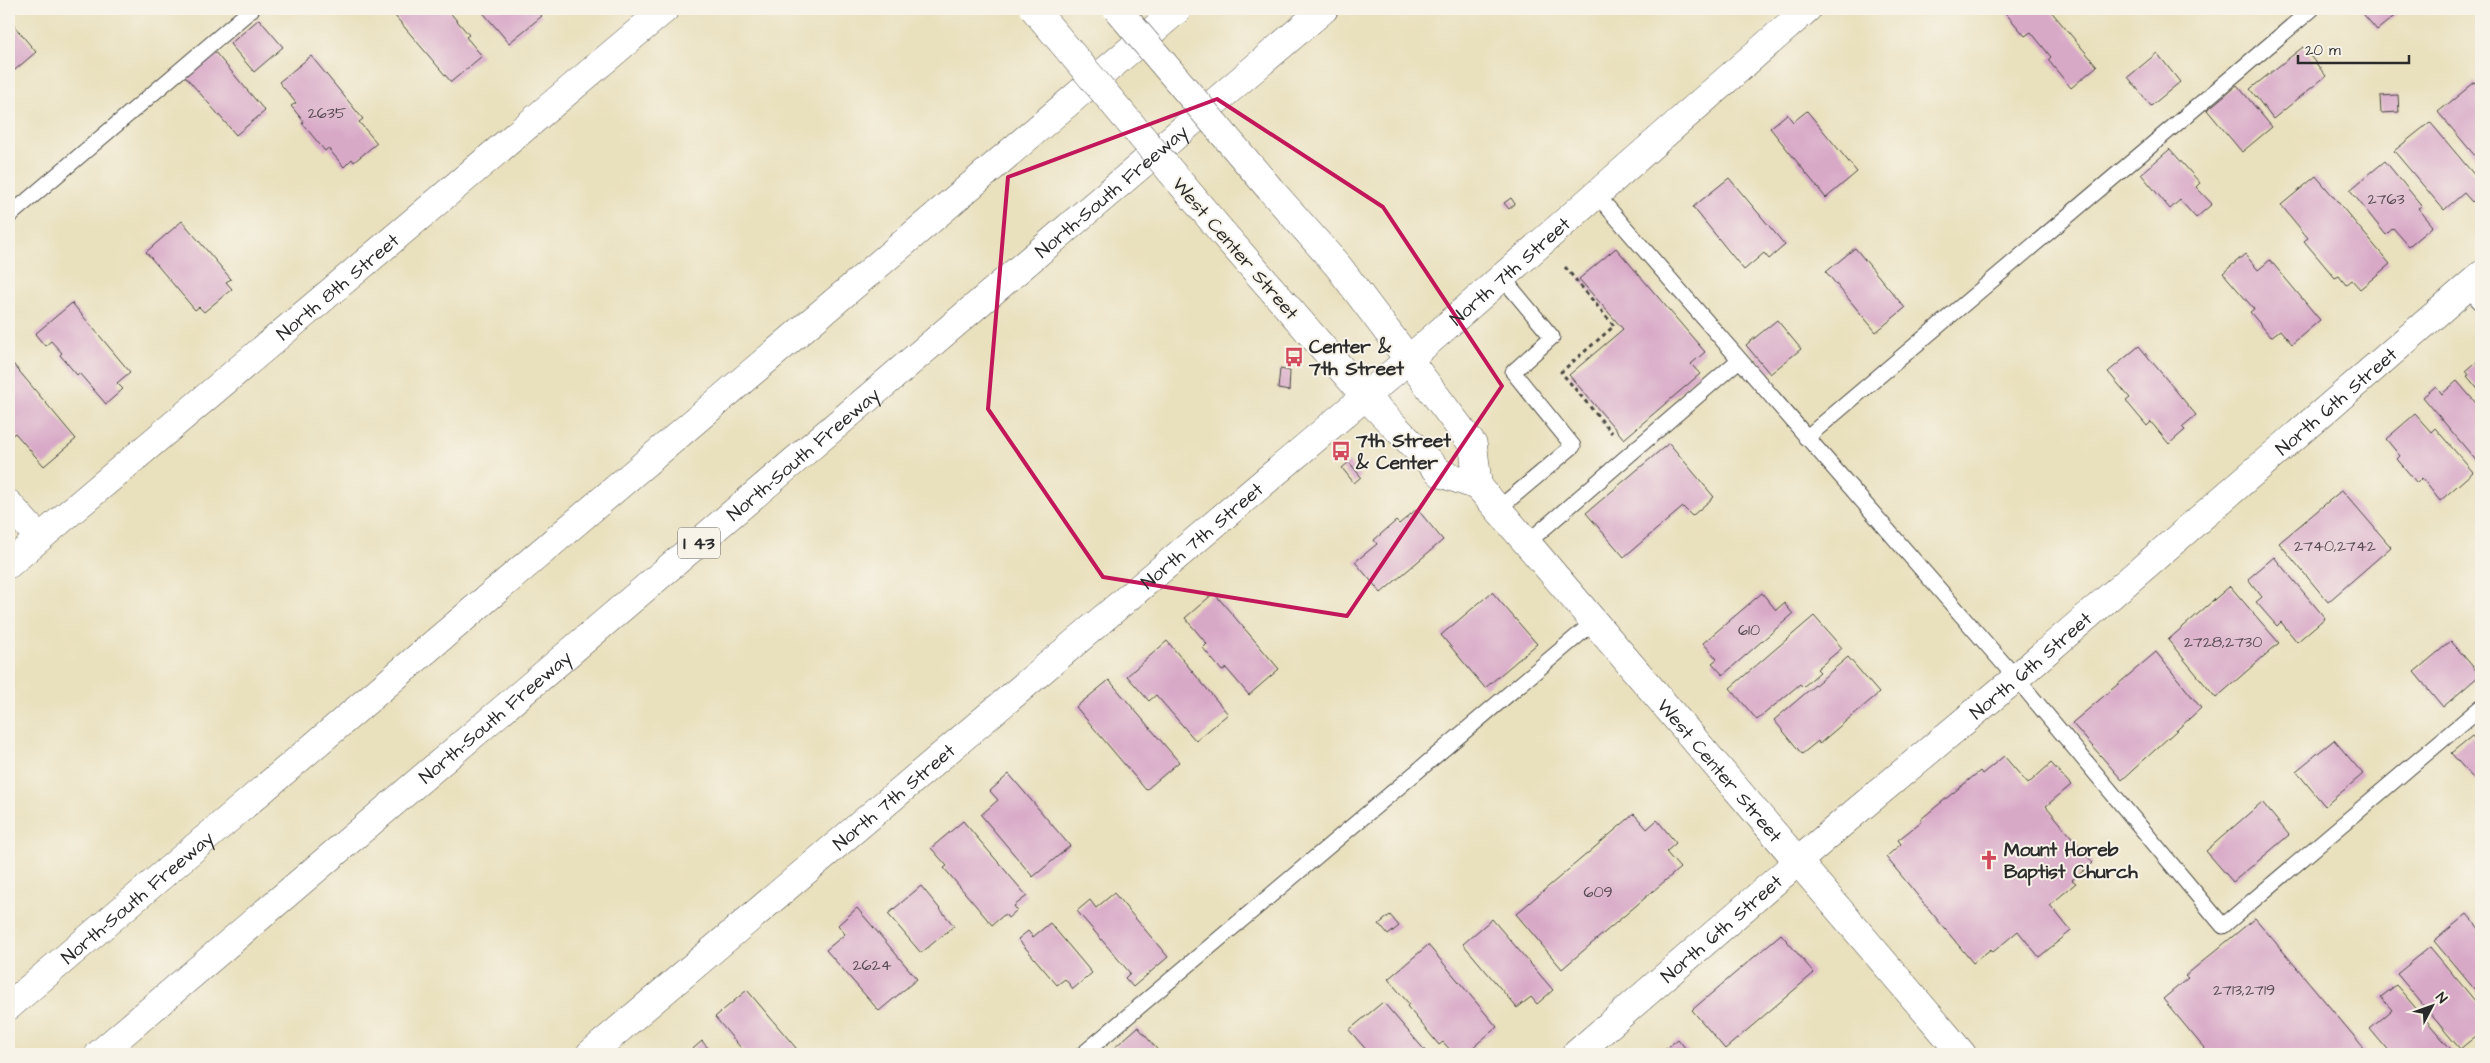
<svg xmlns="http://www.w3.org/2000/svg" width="2490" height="1063" viewBox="0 0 2490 1063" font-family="'Architects Daughter',sans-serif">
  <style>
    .building { fill: #d8a9c7 }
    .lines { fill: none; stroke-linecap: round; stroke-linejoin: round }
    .lane-casing { stroke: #484641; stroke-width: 17 }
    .street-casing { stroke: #484641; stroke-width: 29 }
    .secondary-casing { stroke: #484641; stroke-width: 29 }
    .highway-casing { stroke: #484641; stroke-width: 29 }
    .path { stroke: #484641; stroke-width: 3; stroke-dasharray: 4 4; stroke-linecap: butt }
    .lane { stroke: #fff; stroke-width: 15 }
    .street { stroke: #fff; stroke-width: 28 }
    .secondary { stroke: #fff; stroke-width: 28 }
    .highway { stroke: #fff; stroke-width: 28 }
    .secondary-bridge-casing { stroke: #484641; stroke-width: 29; stroke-linecap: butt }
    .secondary-bridge { stroke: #fff; stroke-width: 28 }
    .marked { fill: none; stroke: #c2185b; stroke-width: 4; stroke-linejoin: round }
    .labels { text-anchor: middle; stroke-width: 4; stroke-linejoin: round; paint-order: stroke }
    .number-label { font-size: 16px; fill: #564a52 }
    .shield { fill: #f7f3e8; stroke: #686764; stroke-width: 1 }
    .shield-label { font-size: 18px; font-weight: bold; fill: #2b2b2b }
    .street-label { font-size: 19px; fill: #2b2b2b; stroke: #f7f3e8 }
    .poi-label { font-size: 19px; font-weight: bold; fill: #2b2b2b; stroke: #f7f3e8; text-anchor: start }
  </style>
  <rect width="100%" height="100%" fill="#f7f3e8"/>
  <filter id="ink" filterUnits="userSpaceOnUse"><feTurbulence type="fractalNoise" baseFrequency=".02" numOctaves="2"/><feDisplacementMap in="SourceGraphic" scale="10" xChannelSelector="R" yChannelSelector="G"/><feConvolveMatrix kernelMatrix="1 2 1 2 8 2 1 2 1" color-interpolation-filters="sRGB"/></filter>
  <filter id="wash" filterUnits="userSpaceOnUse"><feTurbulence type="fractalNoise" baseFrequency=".0096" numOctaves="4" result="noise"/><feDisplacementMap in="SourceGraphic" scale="20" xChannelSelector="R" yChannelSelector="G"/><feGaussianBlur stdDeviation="1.12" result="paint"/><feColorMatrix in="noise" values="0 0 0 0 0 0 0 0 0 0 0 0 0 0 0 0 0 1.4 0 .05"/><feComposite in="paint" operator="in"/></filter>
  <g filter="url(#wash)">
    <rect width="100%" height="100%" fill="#e9e0bd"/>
    <g id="blocks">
      <path class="building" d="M403,9H447L469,35L466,37L482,56L451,82L395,16Z
        M480,9H536L542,16L509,43Z
        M2002,9H2049L2097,66L2071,88L2048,60L2051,57L2031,32L2025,36Z
        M2359,9H2403L2377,30Z
        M259,19L283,47L254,72L230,44Z
        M9,20L36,52L9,75Z
        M2303,47L2326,76L2273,119L2250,89Z
        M214,51L265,111L236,135L185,76Z
        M2157,53L2180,82L2151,106L2128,77Z
        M311,56L363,119L359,122L377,143L354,162L352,159L344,167L328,148L325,151L302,123L304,122L291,106L296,103L279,82Z
        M2475,82L2481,89V163L2438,112Z
        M2237,85L2272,127L2242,152L2207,110Z
        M2398,95L2399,112L2381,113L2380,96Z
        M1807,111L1857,172L1826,198L1770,128L1787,114L1793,122Z
        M2430,122L2481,183V194L2472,202L2464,193L2444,210L2394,151Z
        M2170,149L2200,183L2196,187L2212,204L2196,218L2180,200L2170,209L2141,174Z
        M2385,161L2422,206L2418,208L2433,226L2409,246L2393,228L2386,235L2350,190Z
        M2316,176L2390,264L2360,289L2352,280L2346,285L2339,276L2335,278L2304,241L2308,238L2281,205Z
        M1729,178L1785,245L1769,259L1764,253L1744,270L1693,207Z
        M1511,198L1515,204L1509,209L1504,203Z
        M182,221L231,279L226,282L232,289L204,312L199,307L195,310L146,252Z
        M1616,248L1705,352L1691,364L1700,374L1624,439L1569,375L1623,329L1579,279Z
        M1855,248L1905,308L1876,332L1826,272Z
        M2245,254L2258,270L2270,260L2320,320L2292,344L2280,330L2271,337L2250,312L2254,309L2223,273Z
        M72,303L130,372L117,383L123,389L106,404L79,373L77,375L60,355L62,353L51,341L45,346L35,334Z
        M1777,320L1801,349L1770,374L1746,345Z
        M2139,346L2196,415L2182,427L2185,430L2169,444L2151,422L2147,426L2126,401L2130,398L2108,372Z
        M2481,358V393L2467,376L2469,375L2466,371Z
        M9,359L76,439L44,466L15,433L11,436L9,434Z
        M1280,369L1290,371L1289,391L1278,389Z
        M2457,381L2481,409V464H2479L2423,397L2436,386L2442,394Z
        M2415,414L2431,432L2435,428L2473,472L2440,501L2422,478L2417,483L2397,459L2400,456L2386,439Z
        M1669,443L1714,497L1692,516L1683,507L1624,557L1586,513Z
        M1349,462L1361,477L1354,483L1342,468Z
        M2342,490L2391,547L2328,602L2279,543Z
        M1417,509L1443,540L1381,593L1355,562L1377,544L1374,540L1396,521L1399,524Z
        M2274,557L2325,618L2297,642L2281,622L2277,626L2256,602L2262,597L2248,579Z
        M2230,586L2279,643L2216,698L2168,640Z
        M1492,592L1537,644L1485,688L1441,635Z
        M1214,593L1279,669L1249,695L1226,668L1222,671L1203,648L1207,644L1185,618Z
        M1762,593L1776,610L1784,603L1793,614L1723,675L1712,663L1717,659L1703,643Z
        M1814,616L1842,648L1817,669L1820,672L1803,687L1800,684L1757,720L1730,688Z
        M1167,641L1228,714L1196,741L1156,695L1149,701L1127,676Z
        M2451,641L2480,675L2443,707L2414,672Z
        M2156,652L2201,708L2122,780L2072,723Z
        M1848,657L1879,693L1819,744L1818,741L1802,754L1774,720Z
        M1109,680L1179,762L1146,790L1076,707Z
        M2472,736L2481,746L2480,786L2451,753Z
        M2334,740L2363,774L2325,806L2296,771Z
        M2004,756L2028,784L2051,763L2071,785L2046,806L2093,863L2072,880L2076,883L2050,905L2071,931L2039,957L2018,931L1993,952L1991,949L1973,963L1886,857L1901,844L1898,840L1922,821L1921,819L1980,771L1982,774Z
        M1009,774L1070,846L1033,877L981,815L998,800L990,791Z
        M2262,802L2289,835L2233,882L2206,851Z
        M1634,814L1647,829L1657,820L1676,843L1666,852L1680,868L1562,969L1516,914Z
        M963,821L1027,896L1014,906L1017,910L1008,918L1005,914L992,925L944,868L947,866L931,848Z
        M921,886L954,926L921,953L888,914Z
        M1114,893L1168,957L1133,987L1125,978L1130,973L1077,911L1090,900L1096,908Z
        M857,908L917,979L879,1011L826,950L845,934L838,925Z
        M2467,914L2481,931V997L2434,941Z
        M1390,915L1399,926L1388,935L1379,924Z
        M2255,918L2369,1054H2209L2163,999L2188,978L2185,976Z
        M1492,919L1553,990L1537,1004L1531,997L1517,1008L1463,944Z
        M1050,923L1092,973L1073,989L1065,979L1057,985L1018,939L1028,931L1033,937Z
        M1781,934L1814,973L1725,1049L1692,1010Z
        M1428,945L1497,1027L1465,1054H1454L1443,1042L1439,1045L1407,1006L1409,1004L1388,979Z
        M2430,947L2481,1008V1032L2460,1049L2397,974Z
        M2396,985L2455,1054H2391L2370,1029L2392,1010L2381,997Z
        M747,990L801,1054H746L715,1017Z
        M1383,1002L1428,1054H1370L1349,1030Z
        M1138,1027L1161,1054H1107Z
        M1678,1039L1690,1054H1666L1663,1051Z
        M702,1041L713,1054H687Z
        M1333,1048L1339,1054H1326Z"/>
    </g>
  </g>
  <g filter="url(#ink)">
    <use href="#blocks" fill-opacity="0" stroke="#484641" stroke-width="1"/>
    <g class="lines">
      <defs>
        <path id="lane" d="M1596,194L2016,678L2223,926L2481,707
          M9,216L252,9
          M2467,287L2481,303
          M1806,438L2312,9
          M1498,509L1573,446L1513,372L1552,337L1502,277
          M1528,542L1739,360
          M1083,1054L1595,621"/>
        <g id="street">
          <path d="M9,504L39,538"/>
          <path id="s1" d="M1576,1054L1840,825L2016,678L2481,275"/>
        </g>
        <g id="secondary">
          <path d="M1270,189L1338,266L1473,445L1478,486"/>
          <path id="s2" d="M1221,231L1365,396L1440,473L1478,486L1498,509L1962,1054"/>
          <path id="s3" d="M9,564L665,9"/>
          <path id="s4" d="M590,1054L1408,360L1807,9"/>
        </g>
        <g id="highway">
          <path id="s5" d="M9,1006L1178,9"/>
          <path id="s6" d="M99,1054L1324,9"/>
        </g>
      </defs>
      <use href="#lane" class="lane-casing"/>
      <use href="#street" class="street-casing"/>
      <use href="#secondary" class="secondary-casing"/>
      <use href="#highway" class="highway-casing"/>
      <path class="path" d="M1565,267L1614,326L1561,372L1612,433"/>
      <use href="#lane" class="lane"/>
      <use href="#street" class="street"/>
      <use href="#secondary" class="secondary"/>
      <use href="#highway" class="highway"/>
      <defs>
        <path id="secondary-bridge" d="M1034,9L1221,231
          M1117,9L1270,189"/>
      </defs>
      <use href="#secondary-bridge" class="secondary-bridge-casing"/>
      <use href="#secondary-bridge" class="secondary-bridge"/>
    </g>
  </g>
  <path class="marked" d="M1217,99L1383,207L1502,386L1347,616L1103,577L988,409L1008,177Z"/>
  <defs>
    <symbol id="bus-bare" viewBox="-9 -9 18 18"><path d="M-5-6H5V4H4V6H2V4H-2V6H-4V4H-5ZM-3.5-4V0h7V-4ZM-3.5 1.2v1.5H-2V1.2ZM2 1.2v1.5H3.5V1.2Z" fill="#d1495b" stroke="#f7f3e8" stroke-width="2.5" paint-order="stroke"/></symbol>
    <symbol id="church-bare" viewBox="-9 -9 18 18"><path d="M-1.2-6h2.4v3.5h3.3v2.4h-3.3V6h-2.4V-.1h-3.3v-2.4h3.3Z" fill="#d1495b" stroke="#f7f3e8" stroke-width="2.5" paint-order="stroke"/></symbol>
  </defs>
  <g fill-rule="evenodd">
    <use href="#bus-bare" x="1280" y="343" width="28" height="28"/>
    <use href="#bus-bare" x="1327" y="437" width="28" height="28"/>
    <use href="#church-bare" x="1975" y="846" width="28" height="28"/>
  </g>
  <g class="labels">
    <g class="number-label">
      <text x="327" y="118">2635</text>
      <text x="2386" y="204">2763</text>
      <text x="2335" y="551">2740,2742</text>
      <text x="1749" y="635">610</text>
      <text x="2223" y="647">2728,2730</text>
      <text x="1598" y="897">609</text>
      <text x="872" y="970">2624</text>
      <text x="2244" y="995">2713,2719</text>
    </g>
    <rect class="shield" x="678" y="527.5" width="42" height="31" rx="4"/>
    <g class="shield-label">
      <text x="699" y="549">I 43</text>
    </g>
    <g class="street-label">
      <text dy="7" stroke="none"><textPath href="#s6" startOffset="1330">North-South Freeway</textPath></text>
      <text transform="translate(1236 248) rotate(49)" y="7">West Center Street</text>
      <text dy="7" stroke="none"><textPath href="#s4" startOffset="1208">North 7th Street</textPath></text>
      <text dy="7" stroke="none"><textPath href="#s3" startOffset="430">North 8th Street</textPath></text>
      <text dy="7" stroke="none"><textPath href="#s1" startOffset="1002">North 6th Street</textPath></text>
      <text dy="7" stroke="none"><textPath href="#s6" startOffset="925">North-South Freeway</textPath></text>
      <text dy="7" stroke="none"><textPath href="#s4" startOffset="802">North 7th Street</textPath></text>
      <text dy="7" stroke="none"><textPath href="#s1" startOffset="598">North 6th Street</textPath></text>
      <text dy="7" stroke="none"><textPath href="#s6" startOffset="520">North-South Freeway</textPath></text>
      <text dy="7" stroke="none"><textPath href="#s2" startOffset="740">West Center Street</textPath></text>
      <text dy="7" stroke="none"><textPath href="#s4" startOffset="398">North 7th Street</textPath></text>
      <text dy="7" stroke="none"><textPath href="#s5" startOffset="168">North-South Freeway</textPath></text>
      <text dy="7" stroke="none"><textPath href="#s1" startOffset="192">North 6th Street</textPath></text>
    </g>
    <g class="poi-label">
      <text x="1309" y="353">Center &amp;<tspan x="1309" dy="22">7th Street</tspan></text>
      <text x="1356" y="447">7th Street<tspan x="1356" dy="22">&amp; Center</tspan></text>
      <text x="2004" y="856">Mount Horeb<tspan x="2004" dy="22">Baptist Church</tspan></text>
    </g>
  </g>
  <rect width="2490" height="1063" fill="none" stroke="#f7f3e8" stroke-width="30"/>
  <g transform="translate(2432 1006) rotate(49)" stroke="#f7f3e8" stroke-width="4" paint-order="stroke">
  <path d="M0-4L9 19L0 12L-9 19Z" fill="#2b2b2b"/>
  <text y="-8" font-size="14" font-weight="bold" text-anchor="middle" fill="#2b2b2b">N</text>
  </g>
  <path d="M2298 55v8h111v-8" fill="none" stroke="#2b2b2b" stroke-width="2.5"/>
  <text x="2305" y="55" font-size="15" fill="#2b2b2b" stroke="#f7f3e8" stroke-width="4" paint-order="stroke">20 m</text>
</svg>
